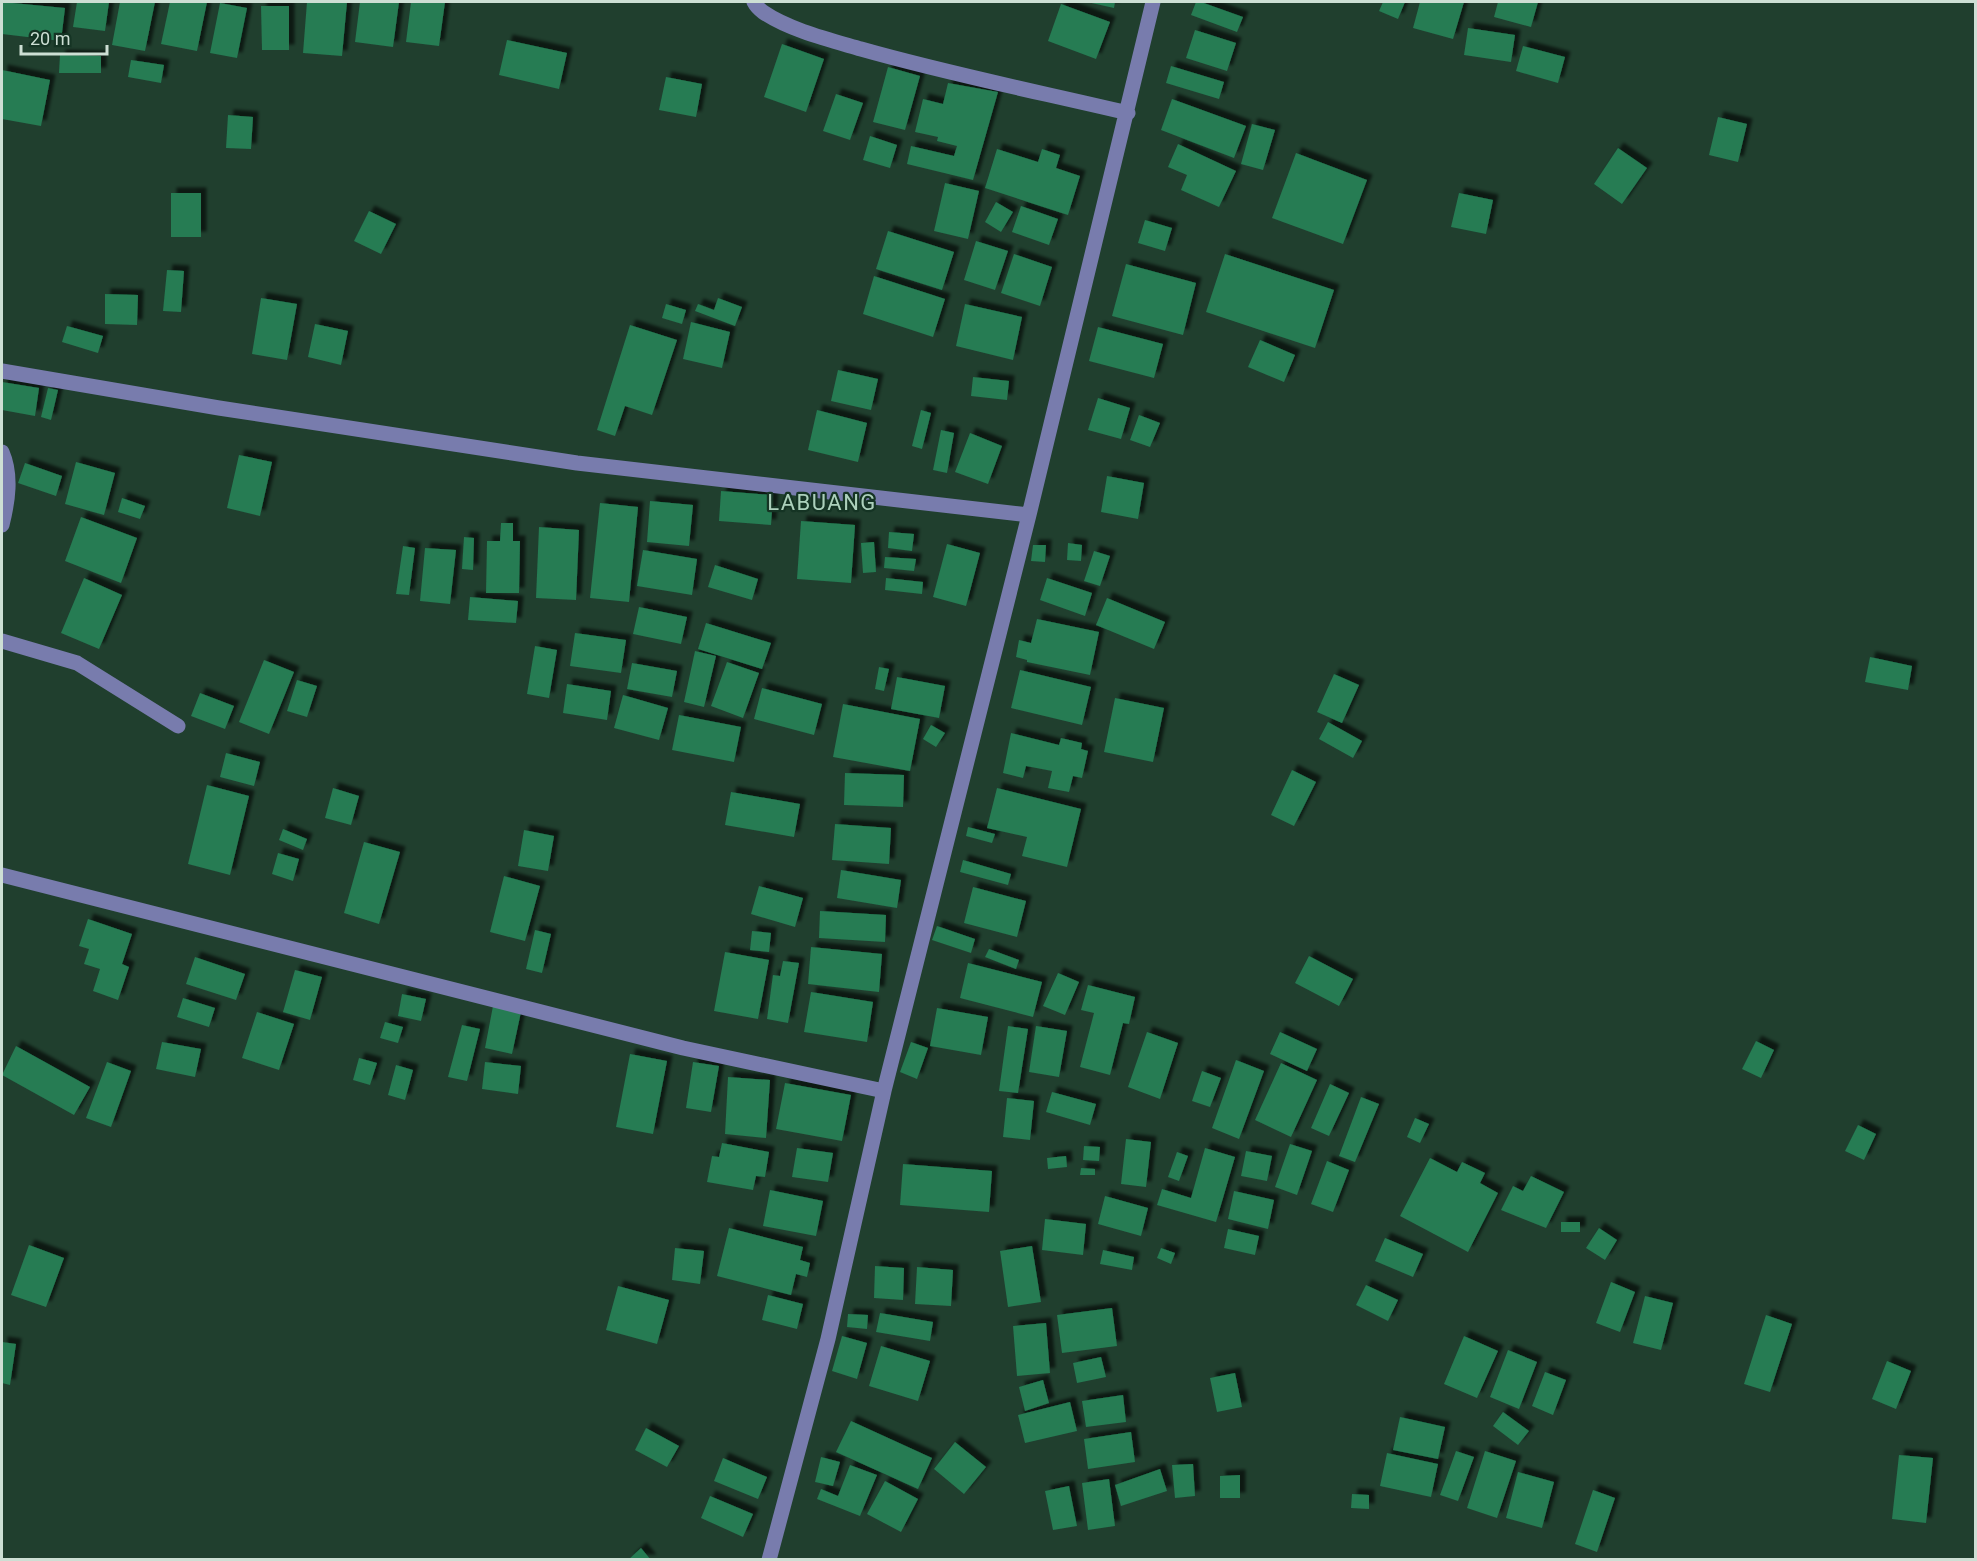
<svg xmlns="http://www.w3.org/2000/svg" width="1977" height="1561" viewBox="0 0 1977 1561" font-family="Roboto,sans-serif">
  <style>
    .building { fill: #257b53; filter: url(#shadow) }
    .lines { fill: none; stroke-linecap: round; stroke-linejoin: round }
    .minor { stroke: #787cad; stroke-width: 15 }
    .labels { text-anchor: middle; stroke-width: 4.5; stroke-linejoin: round; paint-order: stroke }
    .quarter-label { font-size: 22px; letter-spacing: 1.5px; fill: #acd0bb; stroke: #153424 }
  </style>
  <defs>
    <filter id="shadow"><feDropShadow dx="5.5" dy="-5.5" stdDeviation="1.5" flood-color="#0009"/></filter>
  </defs>
  <rect width="100%" height="100%" fill="#203f2e"/>
  <path class="building" d="M2,2L65,8L61,41L2,34Z
    M77,2H109L105,31L73,27Z
    M120,2H155L145,51L112,45Z
    M170,2H207L197,51L161,44Z
    M307,2H347L342,56L303,53Z
    M360,2H399L393,47L355,42Z
    M411,2H445L439,46L406,42Z
    M1087,2H1115L1114,8Z
    M1196,2H1201L1243,17L1237,32L1191,15Z
    M1383,2H1405L1398,19L1379,11Z
    M1420,2H1464L1453,39L1413,28Z
    M1498,2H1538L1531,27L1494,17Z
    M220,3L247,8L237,58L210,53Z
    M1061,4L1110,22L1096,59L1048,41Z
    M261,6H289V50H262Z
    M1468,28L1515,35L1511,62L1464,55Z
    M1195,30L1236,43L1227,71L1186,58Z
    M507,40L567,53L559,89L499,75Z
    M782,44L824,59L806,112L764,97Z
    M1523,46L1565,57L1558,83L1516,71Z
    M60,55L101,56V73H59Z
    M131,60L164,65L161,83L128,77Z
    M1171,66L1224,82L1219,99L1166,83Z
    M888,67L920,76L905,130L873,122Z
    M2,70L50,80L41,126L2,119Z
    M666,77L702,84L696,117L659,110Z
    M948,83L998,92L973,180L907,164L911,146L954,156L957,146L937,141L938,137L915,132L923,99L943,104Z
    M836,94L863,103L850,140L823,131Z
    M1172,99L1246,126L1234,158L1161,130Z
    M228,115L253,117L251,149L226,148Z
    M1718,117L1747,124L1738,162L1709,155Z
    M1252,124L1275,130L1263,170L1241,164Z
    M870,136L897,145L890,168L863,160Z
    M1178,144L1236,171L1219,207L1181,190L1187,175L1168,167Z
    M1618,148L1647,168L1622,204L1594,184Z
    M997,149L1038,162L1042,149L1060,155L1056,168L1080,176L1068,215L985,188Z
    M1296,153L1367,180L1343,244L1272,218Z
    M945,183L979,191L968,239L934,231Z
    M171,193H201V237H171Z
    M1459,193L1493,200L1486,234L1451,227Z
    M996,202L1013,212L1001,232L985,222Z
    M1021,206L1058,219L1049,245L1012,232Z
    M369,211L396,224L381,254L354,241Z
    M1145,220L1172,228L1165,251L1138,243Z
    M888,231L954,252L942,290L876,269Z
    M976,241L1008,251L995,290L964,280Z
    M1014,254L1052,267L1040,306L1001,293Z
    M1225,254L1334,290L1315,348L1206,312Z
    M1126,264L1196,283L1183,335L1112,316Z
    M167,270L184,271L181,312L163,311Z
    M874,276L945,299L933,337L863,314Z
    M105,294L138,295L137,325L105,324Z
    M261,298L297,304L287,360L252,354Z
    M718,298L742,307L735,326L695,311L698,304L714,310Z
    M666,304L686,310L682,324L662,318Z
    M965,304L1022,317L1013,360L956,346Z
    M691,322L730,332L722,368L683,359Z
    M315,324L348,331L341,365L308,357Z
    M630,325L677,340L652,415L625,406L615,436L597,430Z
    M67,326L103,336L98,353L62,342Z
    M1098,327L1163,344L1154,378L1089,361Z
    M1260,340L1295,355L1284,382L1248,367Z
    M838,370L878,379L871,410L831,401Z
    M973,377L1009,381L1007,400L971,396Z
    M2,382L39,388L35,416L2,410Z
    M48,388L58,390L51,420L41,417Z
    M1098,398L1130,408L1121,439L1088,430Z
    M817,410L867,423L858,462L808,450Z
    M921,410L931,413L922,449L912,446Z
    M1139,415L1160,423L1150,447L1130,440Z
    M941,430L954,433L947,473L933,470Z
    M970,433L1002,446L988,484L955,472Z
    M239,455L272,462L260,516L227,508Z
    M76,462L115,473L104,515L65,504Z
    M25,463L62,476L56,496L18,483Z
    M1107,476L1144,483L1138,519L1101,512Z
    M721,491L773,495L771,525L719,521Z
    M122,498L145,506L140,519L118,512Z
    M650,501L693,505L689,546L647,542Z
    M600,503L638,507L629,602L590,598Z
    M81,517L137,538L121,583L65,561Z
    M801,521L855,525L851,583L797,579Z
    M501,523H513V541H520L519,593H486L487,541H500Z
    M539,527L579,530L576,600L536,598Z
    M889,532L914,534L912,551L888,548Z
    M464,537L474,538L473,570L462,569Z
    M874,542L876,572L863,573L861,543Z
    M1068,543L1082,545L1081,561L1067,560Z
    M947,544L980,553L966,606L933,597Z
    M1033,545H1046L1045,562L1031,561Z
    M403,546L415,548L409,595L396,594Z
    M425,548L456,550L450,604L420,601Z
    M643,550L697,559L692,595L637,586Z
    M1094,551L1110,556L1100,586L1084,581Z
    M885,557L916,559L914,571L884,568Z
    M715,565L758,579L752,600L708,587Z
    M84,578L122,595L99,649L61,633Z
    M886,578L923,582L922,594L885,590Z
    M1047,578L1092,593L1085,616L1040,600Z
    M470,597L518,601L516,623L468,620Z
    M1107,598L1165,622L1154,649L1096,625Z
    M639,607L687,617L681,644L633,634Z
    M1037,619L1099,632L1090,675L1027,662V660L1016,657L1019,640L1031,643Z
    M706,623L771,643L762,669L698,649Z
    M575,633L626,640L621,673L570,666Z
    M535,646L557,650L549,698L527,694Z
    M695,651L716,656L704,707L684,702Z
    M1870,657L1912,666L1908,690L1865,682Z
    M264,660L294,672L269,734L239,722Z
    M727,662L759,673L743,718L711,706Z
    M632,663L677,671L672,697L627,689Z
    M879,667L889,669L884,691L875,689Z
    M1020,670L1091,687L1082,725L1011,708Z
    M1334,674L1359,685L1342,723L1317,712Z
    M897,677L945,686L939,718L891,709Z
    M297,680L317,686L307,717L287,711Z
    M567,684L611,691L607,720L563,713Z
    M762,688L822,704L814,735L754,719Z
    M200,693L234,706L225,729L191,716Z
    M623,695L668,708L659,740L614,728Z
    M1115,698L1164,708L1153,762L1104,752Z
    M843,704L920,719L910,771L833,757Z
    M679,715L741,727L734,762L672,750Z
    M1328,722L1362,741L1353,758L1319,739Z
    M931,725L945,733L936,747L923,739Z
    M1011,733L1059,745L1061,738L1082,743L1081,749L1088,751L1082,778L1073,776L1069,792L1048,788L1052,771L1026,766L1023,778L1003,773Z
    M226,753L260,762L254,786L220,777Z
    M1292,770L1316,782L1294,826L1271,815Z
    M845,773L904,775L903,807L844,805Z
    M207,785L249,796L230,875L188,864Z
    M333,788L359,796L351,825L325,818Z
    M997,788L1081,809L1067,867L1022,856L1027,837L987,828Z
    M731,792L800,804L794,837L725,825Z
    M835,824L891,828L889,864L832,860Z
    M968,827L995,834L992,843L966,836Z
    M283,829L307,839L303,850L279,840Z
    M524,830L554,836L548,871L518,866Z
    M364,842L400,852L379,924L344,913Z
    M278,853L299,859L293,881L272,874Z
    M963,860L1011,874L1008,885L960,872Z
    M841,870L901,880L897,908L837,898Z
    M504,876L540,886L525,941L490,932Z
    M759,886L803,898L795,927L751,914Z
    M973,887L1026,901L1017,937L964,923Z
    M820,911L886,915L885,942L819,938Z
    M88,919L132,934L122,964L129,967L118,1000L93,991L100,969L84,964L89,949L79,946Z
    M937,926L975,939L971,953L932,940Z
    M535,930L551,934L542,973L526,969Z
    M752,931L771,933L769,952L750,950Z
    M811,947L882,954L879,992L808,984Z
    M989,949L1019,960L1016,969L985,957Z
    M725,952L769,960L758,1019L714,1011Z
    M1309,956L1353,979L1339,1006L1295,983Z
    M195,957L245,974L236,1000L186,984Z
    M783,961L799,963L788,1023L767,1019L773,975L780,976Z
    M968,963L1042,982L1033,1017L960,998Z
    M295,970L322,977L310,1020L283,1012Z
    M1058,973L1079,982L1065,1015L1043,1006Z
    M1088,985L1135,997L1129,1024L1123,1023L1110,1075L1080,1067L1094,1013L1081,1010Z
    M811,992L873,1002L867,1042L804,1032Z
    M402,994L426,999L421,1021L398,1016Z
    M183,998L215,1008L209,1027L177,1017Z
    M493,1006L521,1012L512,1054L485,1048Z
    M937,1008L988,1017L981,1055L930,1046Z
    M257,1012L294,1024L279,1070L242,1058Z
    M385,1022L403,1027L398,1043L380,1038Z
    M462,1025L480,1029L467,1081L448,1077Z
    M1008,1026L1028,1029L1018,1093L999,1091Z
    M1036,1026L1067,1031L1059,1077L1029,1072Z
    M1147,1032L1178,1043L1160,1099L1128,1087Z
    M1280,1032L1317,1049L1307,1071L1270,1054Z
    M1756,1041L1774,1050L1761,1078L1742,1069Z
    M162,1042L201,1049L195,1077L156,1069Z
    M911,1042L928,1048L917,1079L900,1072Z
    M16,1046L90,1087L74,1115L2,1075Z
    M630,1054L667,1061L653,1134L616,1127Z
    M359,1058L377,1063L370,1085L353,1080Z
    M1236,1060L1264,1071L1239,1139L1212,1128Z
    M107,1062L131,1071L111,1127L86,1118Z
    M485,1062L521,1066L518,1094L482,1089Z
    M693,1062L719,1066L711,1112L686,1108Z
    M1281,1063L1317,1080L1291,1137L1255,1120Z
    M396,1065L413,1070L405,1100L388,1095Z
    M1202,1071L1221,1078L1210,1107L1192,1101Z
    M728,1077L770,1080L766,1138L725,1134Z
    M785,1083L851,1095L842,1141L776,1129Z
    M1330,1084L1349,1093L1329,1136L1311,1128Z
    M1052,1092L1096,1104L1090,1125L1046,1112Z
    M1361,1097L1379,1104L1355,1162L1339,1156Z
    M1007,1098L1034,1101L1030,1140L1003,1137Z
    M1415,1118L1429,1124L1420,1143L1407,1137Z
    M1858,1125L1876,1134L1864,1160L1845,1151Z
    M1126,1139L1151,1142L1146,1187L1121,1184Z
    M722,1143L769,1152L765,1177L756,1176L753,1190L707,1182L712,1156L719,1157Z
    M1290,1144L1312,1151L1297,1195L1275,1187Z
    M1084,1146L1100,1147L1099,1161L1083,1160Z
    M797,1148L833,1153L828,1182L792,1177Z
    M1205,1148L1235,1157L1216,1222L1157,1205L1162,1189L1191,1198Z
    M1246,1151L1272,1156L1267,1181L1241,1176Z
    M1177,1152L1188,1156L1179,1181L1168,1177Z
    M1066,1156L1067,1167L1048,1169L1047,1158Z
    M1430,1158L1457,1172L1462,1162L1485,1173L1480,1183L1498,1193L1468,1252L1400,1216Z
    M1327,1161L1349,1170L1333,1212L1311,1204Z
    M903,1164L992,1171L989,1212L900,1205Z
    M1081,1168L1095,1169V1175H1080Z
    M1531,1176L1564,1192L1546,1228L1501,1210L1513,1186L1523,1191Z
    M770,1190L823,1201L816,1236L763,1226Z
    M1234,1191L1274,1200L1268,1229L1228,1219Z
    M1105,1196L1148,1208L1141,1236L1098,1224Z
    M1045,1219L1086,1224L1083,1255L1042,1250Z
    M1561,1222H1580V1232H1561Z
    M729,1228L803,1247L800,1260L810,1263L807,1277L796,1274L791,1295L717,1276Z
    M1599,1228L1617,1240L1605,1260L1586,1248Z
    M1228,1229L1259,1236L1255,1255L1224,1248Z
    M1385,1238L1423,1254L1413,1277L1375,1261Z
    M29,1245L64,1258L46,1307L11,1295Z
    M1032,1246L1041,1302L1008,1307L1000,1251Z
    M675,1248L704,1251L700,1284L672,1280Z
    M1161,1248L1175,1253L1171,1264L1157,1258Z
    M1103,1250L1134,1257L1132,1270L1100,1264Z
    M875,1266L904,1268L903,1300L874,1298Z
    M917,1267L953,1270L951,1306L915,1304Z
    M1611,1282L1635,1292L1620,1332L1596,1323Z
    M1366,1285L1398,1300L1388,1321L1356,1305Z
    M618,1286L669,1300L657,1344L606,1330Z
    M768,1295L803,1304L797,1329L762,1320Z
    M1645,1296L1673,1303L1661,1350L1633,1343Z
    M1112,1308L1117,1346L1062,1353L1057,1315Z
    M880,1313L933,1322L930,1341L876,1332Z
    M848,1314L868,1315L867,1329L847,1327Z
    M1766,1315L1792,1324L1770,1392L1744,1384Z
    M1046,1323L1050,1373L1017,1376L1013,1326Z
    M842,1336L867,1343L857,1379L832,1371Z
    M1464,1336L1498,1351L1477,1398L1444,1384Z
    M2,1342L16,1344L10,1385L2,1383Z
    M881,1346L930,1361L918,1401L869,1386Z
    M1508,1350L1537,1362L1519,1409L1490,1397Z
    M1101,1357L1106,1377L1077,1383L1073,1363Z
    M1887,1361L1911,1371L1896,1409L1872,1399Z
    M1545,1372L1566,1380L1553,1415L1532,1406Z
    M1235,1373L1242,1407L1217,1412L1210,1378Z
    M1043,1380L1049,1403L1025,1411L1019,1387Z
    M1123,1395L1126,1422L1086,1427L1082,1401Z
    M1070,1402L1077,1431L1025,1443L1018,1415Z
    M1503,1412L1529,1431L1518,1445L1493,1426Z
    M1400,1417L1445,1427L1438,1459L1393,1450Z
    M851,1421L932,1458L918,1489L836,1452Z
    M646,1428L679,1446L667,1467L635,1450Z
    M1131,1432L1135,1462L1088,1469L1084,1439Z
    M955,1442L986,1467L964,1494L934,1469Z
    M1456,1451L1474,1457L1458,1501L1440,1495Z
    M1485,1451L1516,1461L1497,1518L1467,1508Z
    M1387,1453L1438,1464L1431,1497L1380,1486Z
    M1899,1455L1933,1458L1926,1523L1892,1519Z
    M821,1457L840,1462L833,1486L815,1482Z
    M723,1458L767,1477L758,1499L714,1481Z
    M1193,1464L1195,1496L1175,1498L1172,1465Z
    M850,1465L877,1475L860,1516L817,1499L821,1489L838,1496Z
    M1160,1469L1167,1491L1121,1506L1115,1485Z
    M1518,1472L1554,1482L1542,1528L1506,1518Z
    M1240,1475V1498H1220V1476Z
    M1109,1479L1115,1526L1088,1530L1082,1483Z
    M885,1481L918,1499L901,1532L867,1514Z
    M1069,1486L1077,1526L1053,1530L1045,1491Z
    M1593,1490L1615,1498L1597,1552L1575,1544Z
    M1352,1494L1369,1495V1509L1351,1508Z
    M710,1496L753,1514L743,1537L701,1518Z
    M641,1548L651,1560H628Z"/>
  <g class="lines">
    <path class="minor" d="M754,2C756,6 759,9 763,12C789,30 830,40 861,49C949,74 1039,92 1128,113
      M2,371L219,408L577,463L1029,515
      M2,452C12,475 8,501 2,525
      M2,641L77,663L178,726
      M2,875L683,1048L884,1091
      M769,1560L828,1339L884,1091L1029,515L1153,2"/>
  </g>
  <g class="labels">
    <g class="quarter-label">
      <text x="822" y="510">LABUANG</text>
    </g>
  </g>
  <rect width="1977" height="1561" fill="none" stroke="#cddfd4" stroke-width="6"/>
  <path d="M21 45v9h86v-9" fill="none" stroke="#cddfd4" stroke-width="3"/>
  <text x="30" y="45" font-size="18" fill="#cddfd4" stroke="#153424" stroke-width="4.5" paint-order="stroke">20 m</text>
</svg>
